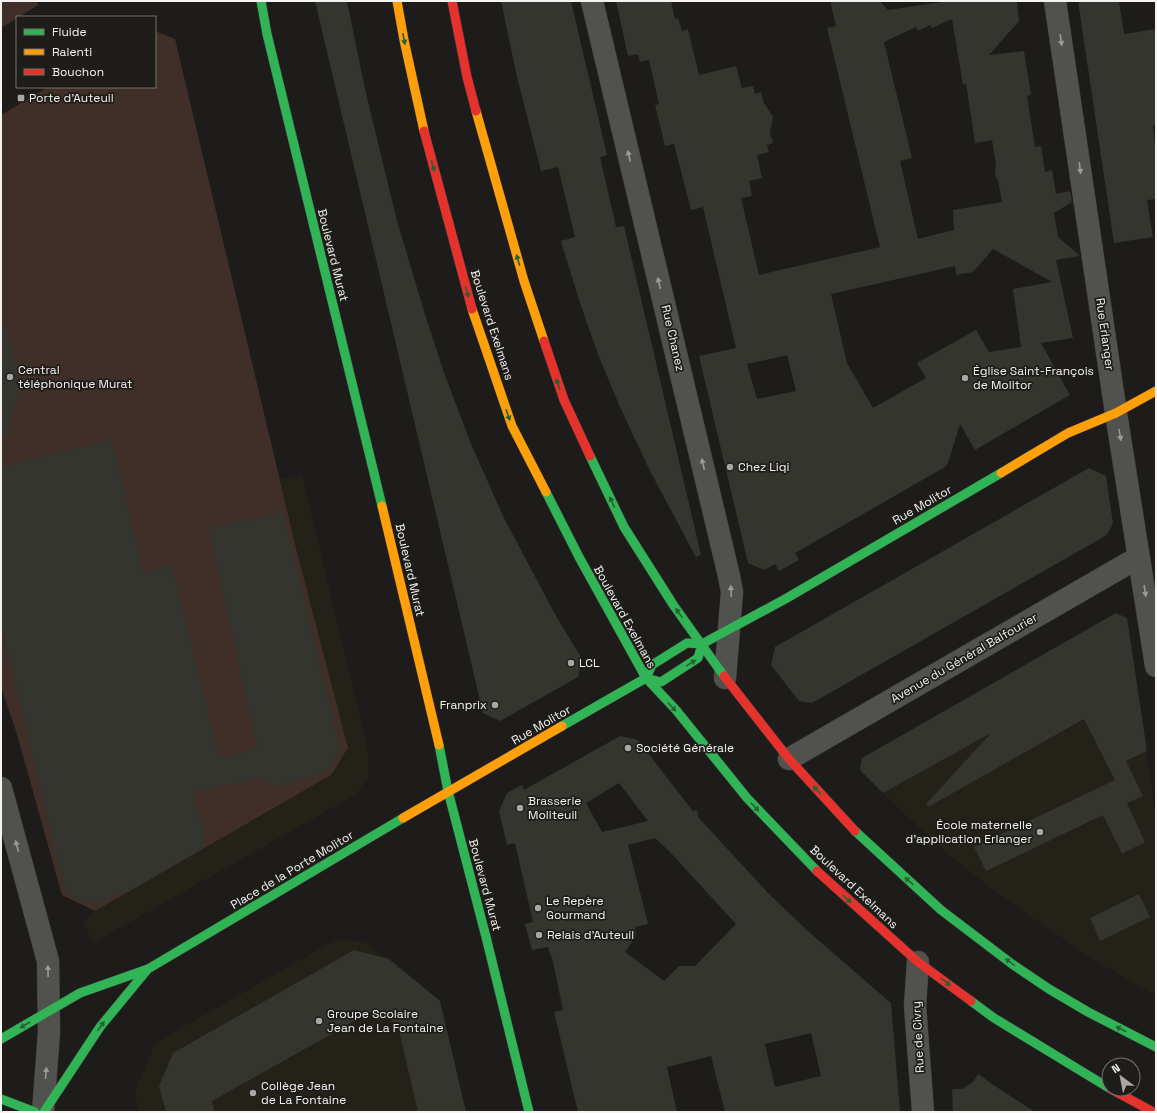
<svg xmlns="http://www.w3.org/2000/svg" width="1157" height="1113" viewBox="0 0 1157 1113" font-family="'Space Grotesk',sans-serif">
  <style>
    .built { fill: #232118 }
    .green { fill: #402f28 }
    .building { fill: #34352e; fill-rule: evenodd }
    .lines { fill: none; stroke-linecap: round; stroke-linejoin: round }
    .street-casing { stroke: #3a3938; stroke-width: 23 }
    .fast-casing { stroke: #3a3938; stroke-width: 10 }
    .slow-casing { stroke: #3a3938; stroke-width: 10 }
    .jam-casing { stroke: #3a3938; stroke-width: 10 }
    .street { stroke: #51514e; stroke-width: 22 }
    .fast { stroke: #30b455; stroke-width: 9 }
    .slow { stroke: #ff9f0a; stroke-width: 9 }
    .jam { stroke: #e5322d; stroke-width: 9 }
    .oneway { fill: #266134 }
    .oneway2 { fill: #9a9a97 }
    .poi-dot { fill: #a9a8a5; stroke: #1e1d19; stroke-width: 1.5 }
    .labels { text-anchor: middle; stroke-width: 3.5; stroke-linejoin: round; paint-order: stroke }
    .poi-label { font-size: 12px; fill: #f4f3f0; stroke: #1e1d19; text-anchor: start }
    .street-label { font-size: 12px; fill: #f4f3f0; stroke: #1e1d19 }
  </style>
  <rect width="100%" height="100%" fill="#1d1c1a"/>
  <path class="built" d="M302,475L369,755L368,777L357,794L93,943L83,921L95,911L297,552L280,479Z
    M1135,674L1156,816V996L1091,958L1001,896L941,848L883,793L1001,726Z
    M341,940L360,941L368,944L440,1001L466,1112H140L135,1095L136,1088L153,1048L157,1042L333,941Z"/>
  <path class="green" d="M1,1H36L38,5L19,17H17V18L1,28Z
    M155,31L175,39L297,552L348,748L331,775L95,911L62,895L16,731L1,687V115L48,87H155Z"/>
  <path class="building" d="M315,1H347L365,89L397,221L424,311L443,370L471,444L504,518L556,616L582,659L578,677L500,721L483,713Z
    M501,1H571L607,155L600,157L616,227L624,226L701,555L696,557L650,471L620,407L599,357L580,303L561,241L575,237L558,167L541,171L517,77Z
    M616,1H671L675,19L678,18L682,31L688,29L699,75L736,66L742,88L753,86L755,94L761,92L764,103L773,117L770,133L773,143L767,145L769,152L757,155L762,178L749,181L752,196L741,198L759,275L880,247L827,28L836,26L830,1H880L888,10L949,1H1017L1019,21L989,55L1024,51L1031,95L1027,96L1035,147L1041,146L1045,172L1052,170L1056,194L1070,191L1072,202L1054,213L1058,237L1080,256L1056,260L1073,338L1041,343L1070,395L975,450L960,424L948,463L945,467L795,553L799,560L779,571L775,564L764,570L748,563L699,356L736,348L703,207L691,210L674,144L665,146L655,105L659,104L649,60L640,62L638,54L628,56ZM952,19L963,85L966,83L975,143L992,140L996,166L995,170L996,177L998,180L1002,202L953,210L954,230L918,239L900,161L912,158L884,42L916,27L918,31L930,25L932,28ZM993,249L1052,282L1013,289L1021,347L989,352L976,330L917,363L926,378L873,408L847,363L831,294L955,266L956,275L973,272ZM787,355L796,391L757,399L747,364Z
    M1078,1H1119L1124,34L1156,29V125H1153L1156,152V199L1147,200L1153,237L1114,243Z
    M6,328L19,372L20,382L19,392L6,436L1,435V329Z
    M112,440L144,574L172,565L219,758L257,748L209,529L283,512L339,745L337,757L330,768L318,775L275,786L258,778L193,793L204,830L203,848L128,892L97,902L76,899L66,893L1,624V467Z
    M1089,468L1106,476L1113,523L1107,535L812,703L799,701L771,665L775,647Z
    M1116,613L1127,618L1147,751L1126,761L1143,796L1127,803L1145,842L1122,854L1103,815L986,871L974,847L1115,780L1084,719L928,807L926,804L991,733L883,793L860,770L862,758Z
    M620,736L638,740L688,805L693,811L697,810L698,817L768,893L810,933L891,1003L900,1112H725L711,1056L667,1067L677,1112H578L554,1012L563,1010L553,962L548,947L532,950L525,924L533,922L515,843L507,845L499,811L507,793L522,785L524,790ZM619,783L648,821L602,832L586,803ZM655,838L670,852L736,924L695,966H679L664,981L625,952L636,936L635,927L648,924L628,845ZM811,1033L821,1076L775,1087L765,1044Z
    M1139,894L1150,917L1100,941L1090,918Z
    M354,950L389,959L440,1001L466,1112H418L398,1026L376,1009L212,1101L215,1112H166L159,1086L173,1053Z
    M978,1074L992,1084L1035,1112H953L952,1089H962L973,1082Z"/>
  <g class="lines">
    <defs>
      <path id="street" d="M592,1L729,576L732,592L725,678
        M1055,1L1116,413L1156,666
        M789,759L1139,557
        M1,788L48,961L49,1032L43,1112
        M918,962L915,1005L923,1112"/>
      <path id="fast" d="M261,1L267,34L382,506
        M590,456L624,527L674,606L724,676
        M546,492L579,557L646,678L676,710L747,798L817,871
        M646,678L661,682L698,658L702,644
        M562,726L646,678L652,665L687,643L702,644L787,598L1001,473
        M439,745L448,791L486,937L529,1112
        M855,831L941,910L1012,964L1049,989L1088,1012L1156,1047
        M971,1001L994,1018L1109,1088
        M1,1039L80,993L148,969L403,818
        M1,1099L35,1112
        M44,1112L100,1027L147,970"/>
      <path id="slow" d="M397,1L404,40L424,131
        M476,111L524,281L544,341
        M472,309L512,426L546,492
        M1001,473L1068,433L1116,413L1156,391
        M382,506L439,745
        M403,818L562,726"/>
      <path id="jam" d="M452,1L467,77L476,111
        M424,131L472,309
        M544,341L564,400L590,456
        M724,676L789,759L855,831
        M817,871L918,962L971,1001
        M1111,1089L1153,1112"/>
    </defs>
    <use href="#street" class="street-casing"/>
    <use href="#fast" class="fast-casing"/>
    <use href="#slow" class="slow-casing"/>
    <use href="#jam" class="jam-casing"/>
    <use href="#street" class="street"/>
    <use href="#fast" class="fast"/>
    <use href="#slow" class="slow"/>
    <use href="#jam" class="jam"/>
  </g>
  <defs><path id="oneway-solid" d="M-6-.8H1V-3.2L6.5 0L1 3.2V.8H-6Z"/></defs>
  <g class="oneway">
    <use href="#oneway-solid" transform="translate(404 39) rotate(79)"/>
    <use href="#oneway-solid" transform="translate(433 166) rotate(75)"/>
    <use href="#oneway-solid" transform="translate(518 260) rotate(-106)"/>
    <use href="#oneway-solid" transform="translate(467 292) rotate(75)"/>
    <use href="#oneway-solid" transform="translate(558 384) rotate(-109)"/>
    <use href="#oneway-solid" transform="translate(508 415) rotate(71)"/>
    <use href="#oneway-solid" transform="translate(612 502) rotate(-115)"/>
    <use href="#oneway-solid" transform="translate(679 613) rotate(-126)"/>
    <use href="#oneway-solid" transform="translate(691 663) rotate(-32)"/>
    <use href="#oneway-solid" transform="translate(672 707) rotate(48)"/>
    <use href="#oneway-solid" transform="translate(817 790) rotate(-132)"/>
    <use href="#oneway-solid" transform="translate(755 807) rotate(46)"/>
    <use href="#oneway-solid" transform="translate(909 881) rotate(-138)"/>
    <use href="#oneway-solid" transform="translate(847 899) rotate(41)"/>
    <use href="#oneway-solid" transform="translate(1010 962) rotate(-144)"/>
    <use href="#oneway-solid" transform="translate(946 982) rotate(37)"/>
    <use href="#oneway-solid" transform="translate(25 1025) rotate(150)"/>
    <use href="#oneway-solid" transform="translate(101 1026) rotate(-54)"/>
    <use href="#oneway-solid" transform="translate(1121 1029) rotate(-153)"/>
  </g>
  <g class="oneway2">
    <use href="#oneway-solid" transform="translate(1061 40) rotate(82)"/>
    <use href="#oneway-solid" transform="translate(629 156) rotate(-103)"/>
    <use href="#oneway-solid" transform="translate(1080 168) rotate(82)"/>
    <use href="#oneway-solid" transform="translate(659 283) rotate(-103)"/>
    <use href="#oneway-solid" transform="translate(1120 435) rotate(80)"/>
    <use href="#oneway-solid" transform="translate(703 464) rotate(-103)"/>
    <use href="#oneway-solid" transform="translate(731 591) rotate(-93)"/>
    <use href="#oneway-solid" transform="translate(1145 591) rotate(81)"/>
    <use href="#oneway-solid" transform="translate(17 846) rotate(-105)"/>
    <use href="#oneway-solid" transform="translate(48 971) rotate(-91)"/>
    <use href="#oneway-solid" transform="translate(46 1073) rotate(-85)"/>
  </g>
  <g class="poi-dot">
    <rect x="17" y="94" width="8" height="8" rx="2"/>
    <circle cx="10" cy="377" r="4"/>
    <circle cx="965" cy="378" r="4"/>
    <circle cx="730" cy="467" r="4"/>
    <circle cx="571" cy="663" r="4"/>
    <circle cx="495" cy="705" r="4"/>
    <circle cx="628" cy="748" r="4"/>
    <circle cx="520" cy="808" r="4"/>
    <circle cx="1040" cy="832" r="4"/>
    <circle cx="538" cy="908" r="4"/>
    <circle cx="539" cy="935" r="4"/>
    <circle cx="319" cy="1021" r="4"/>
    <circle cx="253" cy="1093" r="4"/>
  </g>
  <g class="labels">
    <g class="poi-label">
      <text x="29" y="102">Porte d'Auteuil</text>
      <text x="18" y="374">Central<tspan x="18" dy="14">téléphonique Murat</tspan></text>
      <text x="973" y="375">Église Saint-François<tspan x="973" dy="14">de Molitor</tspan></text>
      <text x="738" y="471">Chez Liqi</text>
      <text x="579" y="667">LCL</text>
      <text x="487" y="709" text-anchor="end">Franprix</text>
      <text x="636" y="752">Société Générale</text>
      <text x="528" y="805">Brasserie<tspan x="528" dy="14">Moliteuil</tspan></text>
      <text x="1032" y="829" text-anchor="end">École maternelle<tspan x="1032" dy="14">d'application Erlanger</tspan></text>
      <text x="546" y="905">Le Repère<tspan x="546" dy="14">Gourmand</tspan></text>
      <text x="547" y="939">Relais d'Auteuil</text>
      <text x="327" y="1018">Groupe Scolaire<tspan x="327" dy="14">Jean de La Fontaine</tspan></text>
      <text x="261" y="1090">Collège Jean<tspan x="261" dy="14">de La Fontaine</tspan></text>
    </g>
    <g class="street-label">
      <text transform="translate(333 255) rotate(76)" y="4">Boulevard Murat</text>
      <text transform="translate(492 325) rotate(72)" y="4">Boulevard Exelmans</text>
      <text transform="translate(1105 334) rotate(82)" y="4">Rue Erlanger</text>
      <text transform="translate(673 338) rotate(77)" y="4">Rue Chanez</text>
      <text transform="translate(922 505) rotate(-30)" y="4">Rue Molitor</text>
      <text transform="translate(410 570) rotate(77)" y="4">Boulevard Murat</text>
      <text transform="translate(625 617) rotate(61)" y="4">Boulevard Exelmans</text>
      <text transform="translate(964 658) rotate(-30)" y="4">Avenue du Général Balfourier</text>
      <text transform="translate(541 725) rotate(-30)" y="4">Rue Molitor</text>
      <text transform="translate(292 870) rotate(-31)" y="4">Place de la Porte Molitor</text>
      <text transform="translate(485 885) rotate(75)" y="4">Boulevard Murat</text>
      <text transform="translate(854 887) rotate(43)" y="4">Boulevard Exelmans</text>
      <text transform="translate(918 1037) rotate(-93)" y="4">Rue de Civry</text>
    </g>
  </g>
  <rect width="1157" height="1113" fill="none" stroke="#f4f3f0" stroke-width="4"/>
  <rect x="16" y="16" width="140" height="72" fill="#1e1d19" stroke="#74736f"/>
  <rect x="24" y="29" width="20" height="6" fill="#30b455" stroke="#74736f"/>
  <text x="52" y="36" font-size="12" fill="#f4f3f0">Fluide</text>
  <rect x="24" y="49" width="20" height="6" fill="#ff9f0a" stroke="#74736f"/>
  <text x="52" y="56" font-size="12" fill="#f4f3f0">Ralenti</text>
  <rect x="24" y="69" width="20" height="6" fill="#e5322d" stroke="#74736f"/>
  <text x="52" y="76" font-size="12" fill="#f4f3f0">Bouchon</text>
  <g transform="translate(1121 1077) rotate(328)"><circle r="19" fill="#1e1d19" stroke="#74736f"/>
  <path d="M0-3L7 15L0 10L-7 15Z" fill="#a9a8a5"/>
  <text y="-6" font-size="11" font-weight="bold" text-anchor="middle" fill="#f4f3f0">N</text>
  </g>
</svg>
